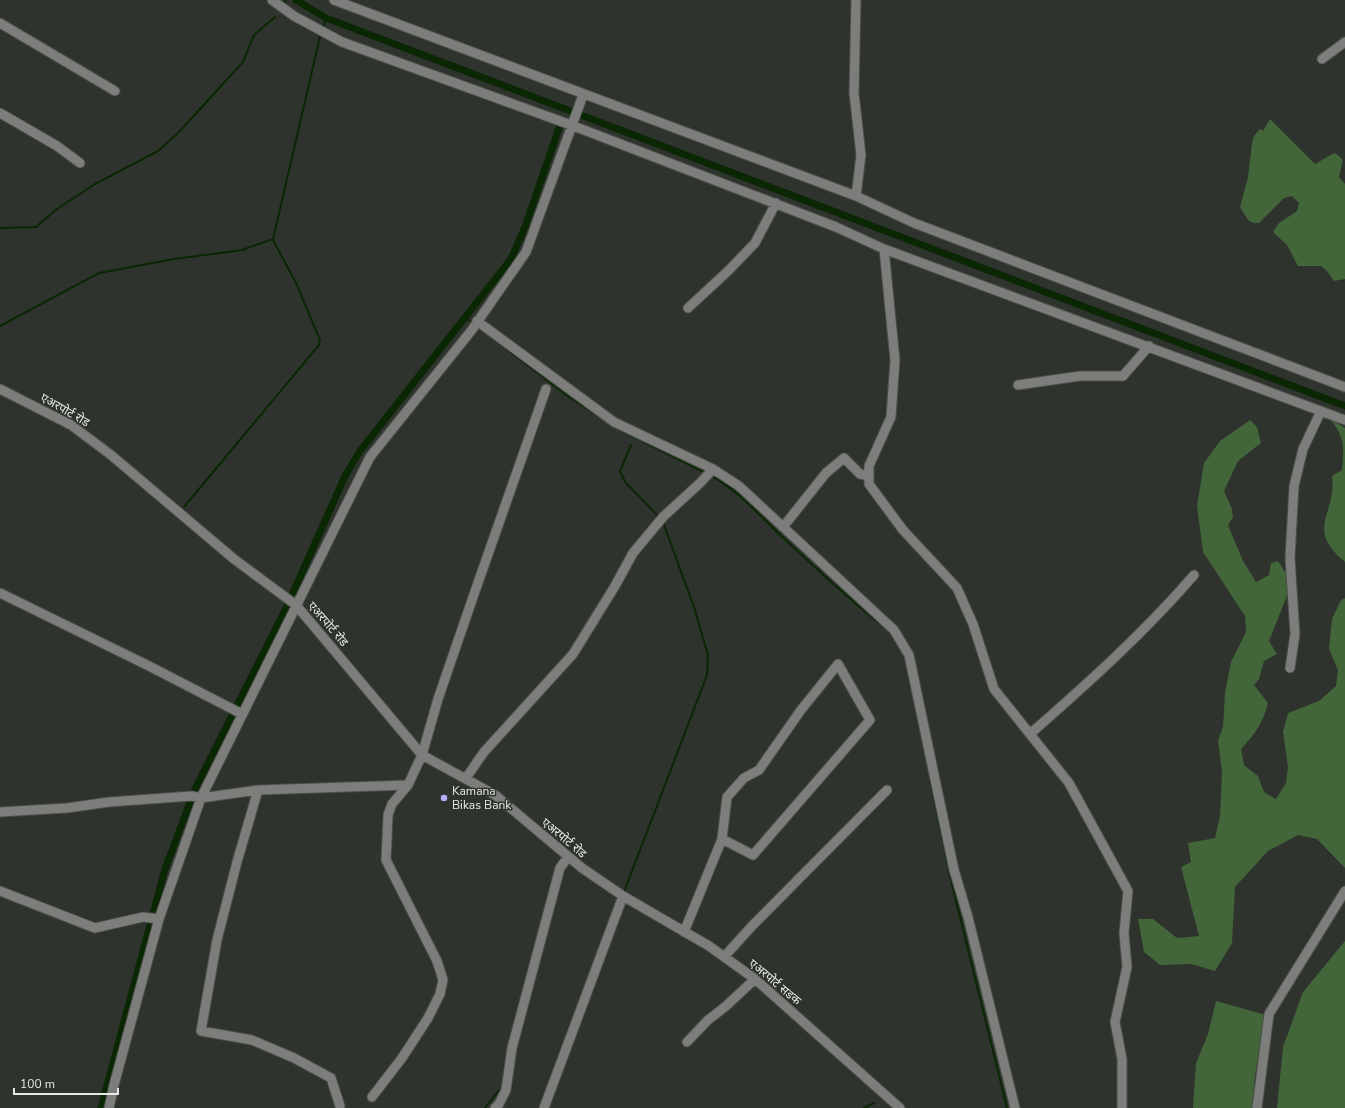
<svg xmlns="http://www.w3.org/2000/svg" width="1345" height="1108" viewBox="0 0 1345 1108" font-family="'Nunito Sans','Noto Sans Devanagari',sans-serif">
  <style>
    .green { fill: #426539 }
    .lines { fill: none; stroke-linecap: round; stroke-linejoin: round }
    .stream { stroke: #0a2703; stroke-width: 2 }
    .canal { stroke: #0a2703; stroke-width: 7 }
    .minor-casing { stroke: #4c504b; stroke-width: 11 }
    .minor { stroke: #7d7e7c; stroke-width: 9 }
    .poi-dot { fill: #b6acf8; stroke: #2f332e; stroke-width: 1.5 }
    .labels { text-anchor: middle; stroke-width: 3; stroke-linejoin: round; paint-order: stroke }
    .street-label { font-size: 12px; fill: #e7e9e6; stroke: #2f332e }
    .poi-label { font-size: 12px; fill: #e7e9e6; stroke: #2f332e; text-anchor: start }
  </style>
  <rect width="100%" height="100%" fill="#2f332e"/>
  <path class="green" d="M1270,119L1315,164L1334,153L1339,156L1343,160L1339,177L1345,184V279L1334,281L1327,271L1321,266H1298L1287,245L1273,232L1279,223L1297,211L1299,203L1292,196L1284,198L1259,223H1253L1248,220L1240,207L1248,177L1252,143L1254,136L1260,129L1263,131Z
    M1330,419L1345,428V562C1304,528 1337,515 1332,476L1342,470C1344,448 1345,437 1330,419Z
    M1250,420L1257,427L1261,443L1238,461L1224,491L1232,509L1233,517L1228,525L1243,561L1256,582L1269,575L1271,563L1278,561L1292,583L1269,641L1277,654L1264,661L1259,679L1254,685L1268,703C1263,723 1255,734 1241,749L1244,765L1258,776L1264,792L1276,799L1286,783L1288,767L1283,732L1288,713L1319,701L1336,686L1338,670L1329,649L1332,619L1341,600L1345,598V868L1317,839L1298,835L1268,851L1235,887L1232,943L1215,971L1191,964L1160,965L1144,952L1138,919H1153L1177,938L1199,936L1181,867L1191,862L1188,843L1215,838L1220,816L1222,773L1218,740L1223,727L1225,693L1231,662L1246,632L1245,616L1203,552L1197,506L1204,463L1220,441Z
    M1345,941V1108H1277L1283,1047L1303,992Z
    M1216,1001L1266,1015L1255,1076L1252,1108H1193L1196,1063L1208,1034Z"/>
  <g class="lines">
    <path class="stream" d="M284,4L286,0
      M323,28L326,18
      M0,228L36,227L57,209L95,184L158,151L178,133L243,62L254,35L275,17
      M466,318L473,323
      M0,326L99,273L174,259L242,250L273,239L320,37
      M500,344L569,397L613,426
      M622,431L706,473
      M631,445L620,471L625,482L659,517
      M710,475C736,489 758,513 779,534C815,567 850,601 889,631
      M184,507L319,345L320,340L296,283L273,240
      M930,779L951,880L1007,1108
      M624,892L707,675L708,655L694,607L663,522
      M485,1108L499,1090
      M864,1108L874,1103"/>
    <path class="canal" d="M296,0L326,18L1345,406
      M292,595L345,476L360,451L511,259L525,227L560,125
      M101,1108L165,869L195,789L287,606"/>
    <defs>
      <path id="minor" d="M272,0L294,16L342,42L571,125L836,227L884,249L1345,420
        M334,0L856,196L914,223L1345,387
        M0,23L115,91
        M1322,59L1345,42
        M0,113L57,146L80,163
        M856,196L861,155L854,93L856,0
        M884,249L895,360L891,417L869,466V484L903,530L957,588L973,624L994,689L1069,783L1128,891L1124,933L1127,967L1115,1022L1122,1059V1108
        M688,308L728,271L755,243L776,203
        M477,321L614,422L713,469L739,486L894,630L909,655L954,870L968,917L1015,1108
        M1018,385L1080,376H1123L1149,346
        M0,389L71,425L111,455L234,559L296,605L422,755L495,795L582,868L623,896L709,946L755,979L900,1108
        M783,527L826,473L844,458L860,474L869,476
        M0,593L149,666L242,714
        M1290,668L1295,634L1290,558L1294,486L1303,449L1321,411
        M1030,734C1087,684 1144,633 1194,575
        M466,778L484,752L573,654L615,586L633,553L663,517L700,483L713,469
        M258,790L237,862L217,940L201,1031L252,1040L294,1058L331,1078L340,1106
        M0,812L67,808L109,802L192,796L201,798L258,790L408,785L422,755L438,699L472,600L546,389
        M0,891L95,928L143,917L159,919
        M684,932L722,839L727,797L744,778L759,770L801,710L838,664L870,720L753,855L722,839
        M724,957L752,926L887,790
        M687,1042L708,1020L726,1006L755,979
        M372,1097L402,1058L428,1018L440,994L443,980L437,961L386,860L388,815L392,804L408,785
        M109,1108L114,1085L159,919L201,798L370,457L471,331L526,252L583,95
        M495,1108L499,1104L506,1090L512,1048L560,868L568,857
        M544,1108L623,896
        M1257,1108L1269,1014L1345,891"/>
    </defs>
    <use href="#minor" class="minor-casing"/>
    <use href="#minor" class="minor"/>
  </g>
  <circle class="poi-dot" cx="444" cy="798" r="4"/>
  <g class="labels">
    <g class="street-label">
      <text transform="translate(65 410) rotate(30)" y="4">एअरपोर्ट रोड</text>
      <text transform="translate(328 624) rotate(49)" y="4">एअरपोर्ट रोड</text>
      <text transform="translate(564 838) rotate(40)" y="4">एअरपोर्ट रोड</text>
      <text transform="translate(775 982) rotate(40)" y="4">एअरपोर्ट सडक</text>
    </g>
    <g class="poi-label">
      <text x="452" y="795">Kamana<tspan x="452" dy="14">Bikas Bank</tspan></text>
    </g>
  </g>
  <path d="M14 1088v6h104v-6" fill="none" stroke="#e7e9e6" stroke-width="2"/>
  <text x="20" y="1088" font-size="12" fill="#e7e9e6" stroke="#2f332e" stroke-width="3" paint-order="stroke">100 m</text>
</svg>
